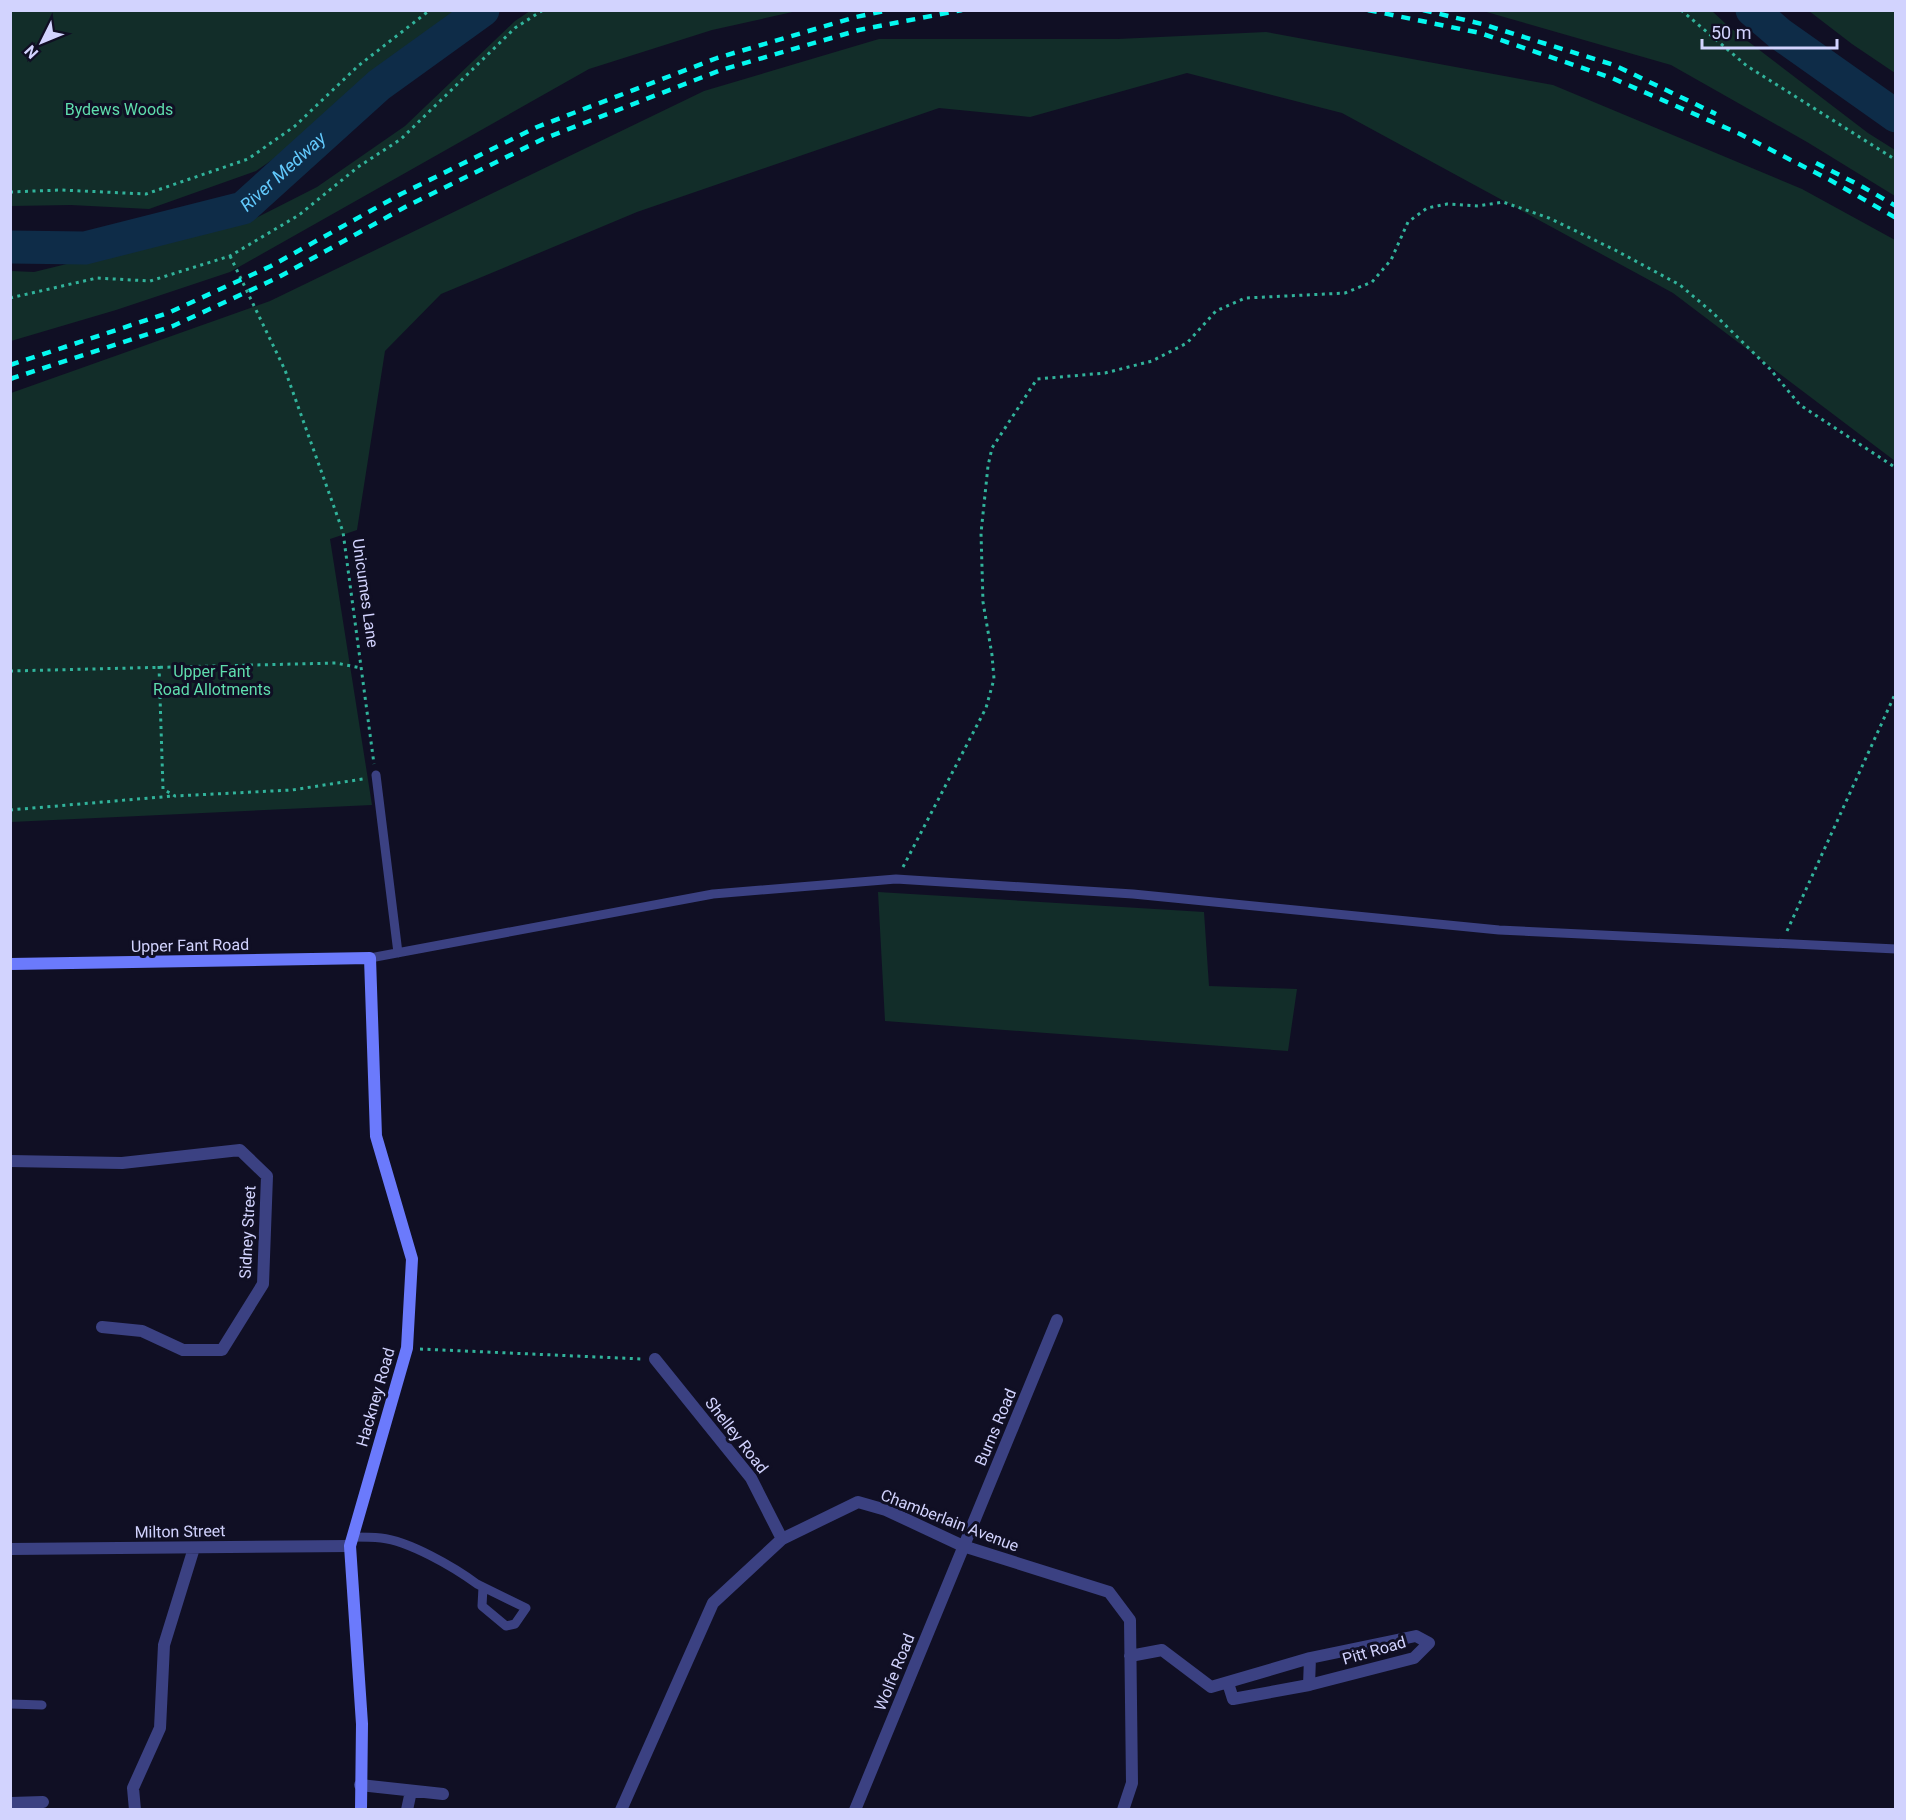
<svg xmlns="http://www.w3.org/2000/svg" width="1906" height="1820" viewBox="0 0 1906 1820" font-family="Roboto,sans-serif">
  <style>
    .green { fill: #122d29 }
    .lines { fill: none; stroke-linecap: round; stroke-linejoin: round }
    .river { stroke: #0e2c48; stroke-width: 33 }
    .path { stroke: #31b39b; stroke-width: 3; stroke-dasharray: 3 4.5; stroke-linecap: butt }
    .lane { stroke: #3b4182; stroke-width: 9 }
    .street { stroke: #3b4182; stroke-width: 12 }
    .secondary { stroke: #6b7afc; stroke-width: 12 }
    .rail { stroke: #05f8f0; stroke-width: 4.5; stroke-dasharray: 9 8; stroke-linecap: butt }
    .labels { text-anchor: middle; stroke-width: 6; stroke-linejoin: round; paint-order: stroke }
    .park-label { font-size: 16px; fill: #5fddad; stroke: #100f24 }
    .street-label { font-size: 16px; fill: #d2d3fe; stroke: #100f24 }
    .water-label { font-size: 18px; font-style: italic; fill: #62c9fc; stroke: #100f24 }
  </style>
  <rect width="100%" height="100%" fill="#100f24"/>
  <path class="green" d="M10,11L11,10L455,11L368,79L305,137L256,171L149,209L71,205L11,206Z
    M530,11H797L712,30L589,69L230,272L116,310L11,341V271L34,272L258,217L317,187L405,126L515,21Z
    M1483,11H1712L1728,26L1868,133L1895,150V196L1807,142L1671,65Z
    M1809,11H1895V73L1852,44Z
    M1266,32L1553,85L1802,189L1895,240V461L1673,293L1342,113L1187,73L1030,117L939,108L637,212L441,294L385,351L357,530L330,539L372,805L11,822V393L270,301L704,91L879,39H1118Z
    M878,892L1204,912L1209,986L1297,989L1288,1051L885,1021Z"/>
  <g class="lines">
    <g class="river">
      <path d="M1752,10L1780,34L1896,116"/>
      <path id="s1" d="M10,247L85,248L243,208L379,85L483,10"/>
    </g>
    <path class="path" d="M1681,10L1747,66L1896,160
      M10,192L61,190L146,194L248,159L295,126L358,66L430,10
      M230,256L285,370L343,532L374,764
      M10,298L97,278L150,281L230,256L299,215L358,167L401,139L515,28L543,10
      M159,666L163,789L175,796L292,790L363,779
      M10,671L336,663L361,668
      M10,810L173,796
      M903,867L986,708L994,679L992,655L983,602L981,533L988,466L992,448L1037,379L1105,373L1152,361L1187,343L1216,311L1245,298L1345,293L1372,282L1391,260L1408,222L1427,208L1447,204L1478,206L1503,202L1549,218L1615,250L1680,285L1713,313L1770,369L1800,405L1896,468
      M1787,931L1896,692
      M420,1349L642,1359"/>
    <path class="lane" d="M376,775L398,953
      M370,958L713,894L896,879L1133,894L1499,930L1896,949
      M352,1537C362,1537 371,1537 381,1538C409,1541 454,1567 477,1584L483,1587L526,1608L515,1624L506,1626L482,1606L483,1587
      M10,1704L42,1705"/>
    <path class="street" d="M10,1161L122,1163L240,1150L267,1176L263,1284L222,1350H183L142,1331L102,1327
      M655,1359L751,1478L782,1539
      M10,1549L350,1546
      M1130,1656L1162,1650L1211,1687L1310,1658L1416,1636L1429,1643L1414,1658L1309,1685L1233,1699L1228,1683
      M1309,1685L1310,1658
      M360,1785L443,1794
      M11,1803L43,1802
      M135,1810L133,1788L160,1728L164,1645L194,1548
      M407,1810L411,1791
      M621,1810L713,1603L782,1539L858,1502L886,1510L963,1546L1109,1592L1130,1620L1132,1783L1123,1810
      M855,1810L1057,1320"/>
    <path class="secondary" d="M10,964L370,958L376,1136L412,1259L407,1348L350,1546L362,1724L361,1810"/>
    <path class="rail" d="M1368,10L1480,33L1612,78L1740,134L1830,180L1896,218
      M1423,10L1482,24L1614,65L1716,114
      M1816,163L1863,187L1896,206
      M10,365L168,313L271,266L401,194L537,127L717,58L856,17L889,10
      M10,379L173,326L277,278L407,206L543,139L721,70L859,30L962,10"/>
  </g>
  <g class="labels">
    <g class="park-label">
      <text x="119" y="115">Bydews Woods</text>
      <text x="212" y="677">Upper Fant<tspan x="212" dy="18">Road Allotments</tspan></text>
    </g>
    <g class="street-label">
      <text transform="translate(366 593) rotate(82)" y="6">Unicumes Lane</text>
      <text transform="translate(190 945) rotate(-1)" y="6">Upper Fant Road</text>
      <text transform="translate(247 1232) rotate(-87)" y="6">Sidney Street</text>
      <text transform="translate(375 1397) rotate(-74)" y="6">Hackney Road</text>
      <text transform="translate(995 1427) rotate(-67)" y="6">Burns Road</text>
      <text transform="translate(737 1435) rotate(52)" y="6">Shelley Road</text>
      <text transform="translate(950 1520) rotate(21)" y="6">Chamberlain Avenue</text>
      <text transform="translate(180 1531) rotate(-1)" y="6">Milton Street</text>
      <text transform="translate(1374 1650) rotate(-16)" y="6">Pitt Road</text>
      <text transform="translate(894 1672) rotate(-68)" y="6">Wolfe Road</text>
    </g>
    <g class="water-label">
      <text dy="6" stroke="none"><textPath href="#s1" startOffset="292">River Medway</textPath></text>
    </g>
  </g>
  <rect width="1906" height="1820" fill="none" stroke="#d2d3fe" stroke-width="24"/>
  <g transform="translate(42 42) rotate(227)" stroke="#100f24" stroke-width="4.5" paint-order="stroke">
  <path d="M0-4.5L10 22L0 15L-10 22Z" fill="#d2d3fe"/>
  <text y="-9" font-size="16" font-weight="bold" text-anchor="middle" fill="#d2d3fe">N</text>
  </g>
  <path d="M1702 39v9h135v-9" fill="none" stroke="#d2d3fe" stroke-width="3"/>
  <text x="1711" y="39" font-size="18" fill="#d2d3fe" stroke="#100f24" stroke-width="4.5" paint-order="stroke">50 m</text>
</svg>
